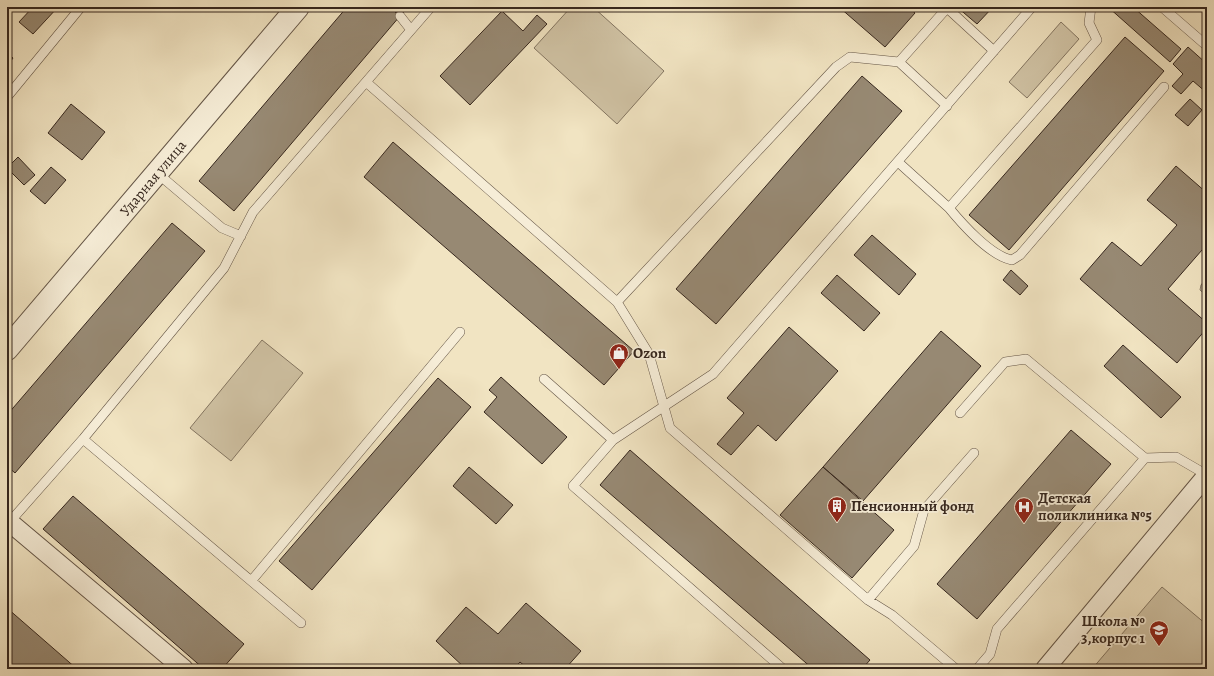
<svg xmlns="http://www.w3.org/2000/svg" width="1214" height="676" viewBox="0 0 1214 676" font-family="Alegreya,serif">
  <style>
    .green { fill: #d1c4a6; stroke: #847662 }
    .building { fill: #978973; stroke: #36271e }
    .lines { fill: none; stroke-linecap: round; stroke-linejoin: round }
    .service-casing { stroke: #655647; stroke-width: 10 }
    .minor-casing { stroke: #655647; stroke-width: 20 }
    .tertiary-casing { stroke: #655647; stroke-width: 24 }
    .service { stroke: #f6edd7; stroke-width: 9 }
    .minor { stroke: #f6edd7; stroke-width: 18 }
    .tertiary { stroke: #f6edd7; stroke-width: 22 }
    .labels { text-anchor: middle; stroke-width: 3.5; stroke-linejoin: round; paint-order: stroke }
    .street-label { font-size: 15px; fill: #36271e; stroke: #f6edd7 }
    .poi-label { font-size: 15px; font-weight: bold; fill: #36271e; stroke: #f6edd7; text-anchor: start }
  </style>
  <rect width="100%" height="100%" fill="#f1e4c2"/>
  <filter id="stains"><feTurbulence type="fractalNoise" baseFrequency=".005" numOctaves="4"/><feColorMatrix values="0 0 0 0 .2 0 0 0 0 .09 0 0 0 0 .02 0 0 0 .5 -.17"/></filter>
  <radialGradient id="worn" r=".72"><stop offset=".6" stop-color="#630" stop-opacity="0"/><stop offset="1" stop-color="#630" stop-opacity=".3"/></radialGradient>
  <path class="green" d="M571,7H593L664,71L617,124L534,48Z
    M1061,22L1079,39L1027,98L1009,82Z
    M1205,280H1207V296L1200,290L1201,285Z
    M262,340L303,373L231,461L190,428Z
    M1162,587L1207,625V669H1092Z"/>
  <path class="building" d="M33,7H58L33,34L19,22Z
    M347,7H389L400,16L234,211L199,181Z
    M389,7H408L400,16Z
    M839,7H908L915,13L885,47Z
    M957,7H993L977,24Z
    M1108,7H1133L1181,49L1170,62Z
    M1199,7H1207V14Z
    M502,11L523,31L537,15L547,24L470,105L440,76Z
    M1125,37L1164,71L1009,250L969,215Z
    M1188,47L1207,64V93L1193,81L1181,94L1172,86L1183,74L1173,64Z
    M7,53L13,58L7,66Z
    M862,76L902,111L716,324L676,289Z
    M1190,99L1202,110L1188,126L1175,115Z
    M71,104L105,132L82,160L48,133Z
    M393,142L634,351L604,385L364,177Z
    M18,157L35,175L24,185L7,168Z
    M1176,166L1207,193V254L1202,250L1168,289L1207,323V328L1177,363L1080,279L1112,242L1141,266L1177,225L1147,200Z
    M51,167L66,180L45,204L30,191Z
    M172,223L205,251L15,473L7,466V415Z
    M872,235L916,274L899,295L854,255Z
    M1011,270L1028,286L1020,295L1003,280Z
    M837,275L880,313L864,331L821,293Z
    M789,327L838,371L776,441L758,425L731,455L717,444L744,413L727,398Z
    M941,331L981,366L863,501L823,467Z
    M1123,345L1181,397L1161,418L1104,366Z
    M501,377L567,437L542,464L484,412L497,397L489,390Z
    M438,378L471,407L312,590L279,561Z
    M1071,430L1111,464L977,619L937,584Z
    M630,450L870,660L862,669H813L600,485Z
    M469,467L513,505L496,524L453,486Z
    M823,467L894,530L852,578L780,515Z
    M73,496L244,644L222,669H204L43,529Z
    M526,603L581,651L565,669H528L520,662L514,669H466L436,641L466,607L498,634Z
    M7,608L77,669H8Z"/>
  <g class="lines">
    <defs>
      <path id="service" d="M946,7L994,51
        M1162,7L1207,46
        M400,16L411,30
        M899,62L947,8
        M366,82L617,302L649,354L670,428L868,600L892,615L956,669
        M7,97L81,7
        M898,162L949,208L1097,40L1089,23L1091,7
        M157,173L222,228L241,236
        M949,208C963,225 991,256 1012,260L1020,255L1164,87
        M617,302L836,67L850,57L899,62L947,106
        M544,379L613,440
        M960,413L1005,362L1026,359L1145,458L1176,457L1207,475
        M83,439L301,623
        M7,525L83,439L224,268L253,212L431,7
        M252,580L460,332
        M868,600L914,546L924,510L974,453
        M783,669L573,486L613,440L713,374L1032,7
        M977,669L990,654L997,629L1145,458"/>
      <path id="minor" d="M7,520L184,669
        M1045,669L1207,475"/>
      <path id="tertiary" d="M7,349L298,7"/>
    </defs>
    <use href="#service" class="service-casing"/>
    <use href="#minor" class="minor-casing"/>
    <use href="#tertiary" class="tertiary-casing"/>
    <use href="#service" class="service"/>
    <use href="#minor" class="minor"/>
    <use href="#tertiary" class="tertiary"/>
  </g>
  <defs>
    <symbol id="shop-pin" viewBox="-11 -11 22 30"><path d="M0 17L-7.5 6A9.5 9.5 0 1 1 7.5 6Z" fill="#8f2418" stroke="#f6edd7"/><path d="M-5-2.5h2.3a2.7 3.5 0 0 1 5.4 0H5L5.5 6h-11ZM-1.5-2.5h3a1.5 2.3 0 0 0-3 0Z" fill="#fff"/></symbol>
    <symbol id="building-pin" viewBox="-11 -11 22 30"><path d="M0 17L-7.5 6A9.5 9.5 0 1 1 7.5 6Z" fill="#8f2418" stroke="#f6edd7"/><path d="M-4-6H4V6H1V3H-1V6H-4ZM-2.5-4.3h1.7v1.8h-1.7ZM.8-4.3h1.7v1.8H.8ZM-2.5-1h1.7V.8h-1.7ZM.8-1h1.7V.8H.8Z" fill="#fff"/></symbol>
    <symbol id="hospital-pin" viewBox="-11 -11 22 30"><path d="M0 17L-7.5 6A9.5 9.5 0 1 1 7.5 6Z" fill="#8f2418" stroke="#f6edd7"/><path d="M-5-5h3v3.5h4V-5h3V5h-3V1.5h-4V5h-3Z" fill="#fff"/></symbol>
    <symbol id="school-pin" viewBox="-11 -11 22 30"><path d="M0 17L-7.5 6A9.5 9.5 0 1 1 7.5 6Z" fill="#8f2418" stroke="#f6edd7"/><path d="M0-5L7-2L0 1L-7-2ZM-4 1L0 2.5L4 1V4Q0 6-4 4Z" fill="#fff"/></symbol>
  </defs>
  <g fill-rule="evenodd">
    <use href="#shop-pin" x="608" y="342" width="22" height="30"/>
    <use href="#building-pin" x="826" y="495" width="22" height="30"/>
    <use href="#hospital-pin" x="1013" y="496" width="22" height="30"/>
    <use href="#school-pin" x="1148" y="619" width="22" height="30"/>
  </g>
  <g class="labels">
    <g class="street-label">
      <text transform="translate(153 178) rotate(-50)" y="5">Ударная улица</text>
    </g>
    <g class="poi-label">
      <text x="633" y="358">Ozon</text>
      <text x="1038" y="503">Детская<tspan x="1038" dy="17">поликлиника №5</tspan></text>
      <text x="851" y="511">Пенсионный фонд</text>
      <text x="1145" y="626" text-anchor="end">Школа №<tspan x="1145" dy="17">3,корпус 1</tspan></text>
    </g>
  </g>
  <rect width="1214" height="676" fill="none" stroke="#f1e4c2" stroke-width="24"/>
  <rect x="8" y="8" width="1198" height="660" fill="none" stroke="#36271e" stroke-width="2"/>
  <rect x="12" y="12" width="1190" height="652" fill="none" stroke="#36271e"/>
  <rect width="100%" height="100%" filter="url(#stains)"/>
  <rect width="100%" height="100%" fill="url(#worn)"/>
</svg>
